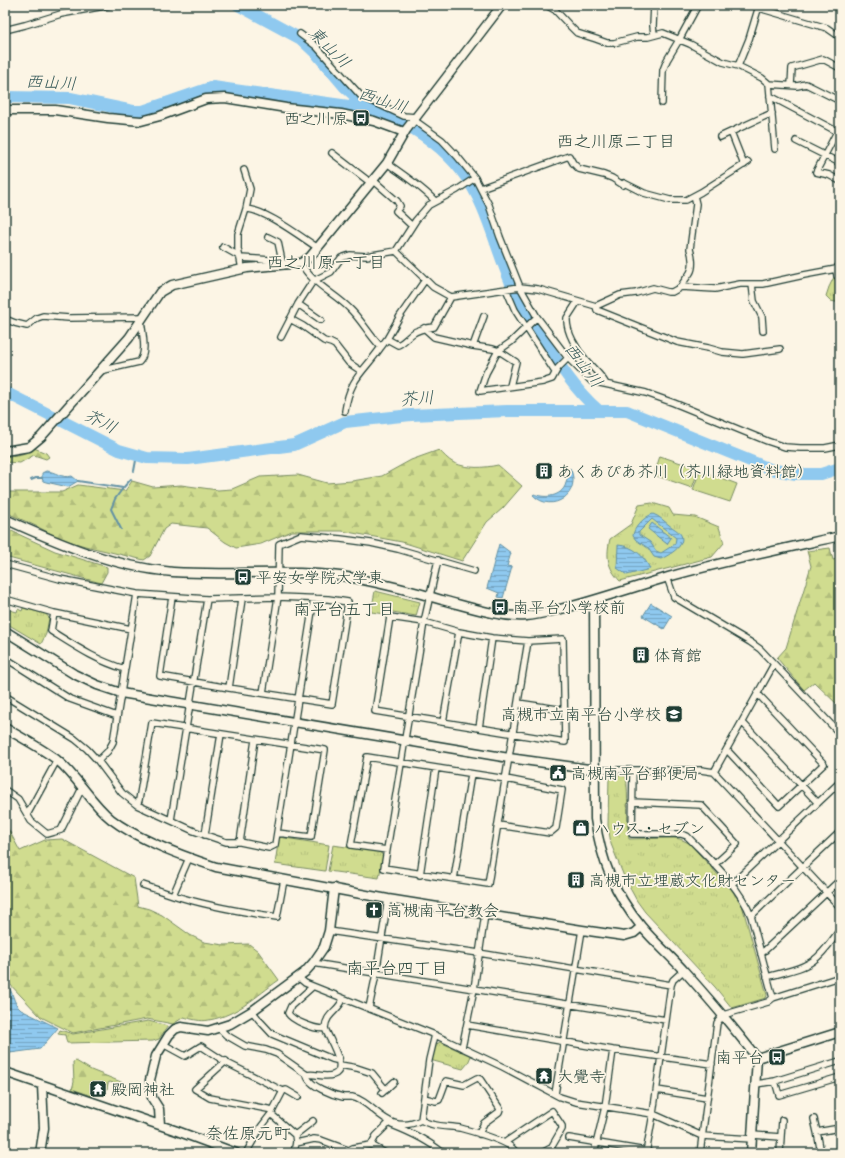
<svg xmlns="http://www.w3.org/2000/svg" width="845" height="1158" viewBox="0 0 845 1158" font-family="Caveat,'Klee One',sans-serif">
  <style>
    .grass { fill: url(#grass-tufts); stroke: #788c62 }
    .forest { fill: url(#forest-firs); stroke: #788c62 }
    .garden { fill: #d0dc8f; stroke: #788c62 }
    .water { fill: url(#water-rules); stroke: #6291a4; fill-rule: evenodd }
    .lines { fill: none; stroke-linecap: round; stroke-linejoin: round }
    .stream { stroke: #6291a4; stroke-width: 2 }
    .river { stroke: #8fc9ef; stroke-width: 12 }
    .street-casing { stroke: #1f3d34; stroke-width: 8 }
    .secondary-casing { stroke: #1f3d34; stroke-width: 11 }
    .street { stroke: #fcf5e5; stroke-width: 5.5 }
    .secondary { stroke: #fcf5e5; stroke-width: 8 }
    .labels { text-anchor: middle; stroke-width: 3.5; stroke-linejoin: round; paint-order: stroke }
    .poi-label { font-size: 16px; fill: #1f3d34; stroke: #fcf5e5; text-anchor: start }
    .water-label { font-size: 17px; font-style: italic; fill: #355959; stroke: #fcf5e5 }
    .neighbourhood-label { font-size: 17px; fill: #1f3d34; stroke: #fcf5e5 }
  </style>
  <defs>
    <pattern id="grass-tufts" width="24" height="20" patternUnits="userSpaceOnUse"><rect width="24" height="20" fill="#d0dc8f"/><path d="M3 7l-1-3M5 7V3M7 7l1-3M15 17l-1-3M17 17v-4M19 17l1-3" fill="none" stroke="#b2be7c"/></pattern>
    <pattern id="forest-firs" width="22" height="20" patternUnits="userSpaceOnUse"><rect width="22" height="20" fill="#d0dc8f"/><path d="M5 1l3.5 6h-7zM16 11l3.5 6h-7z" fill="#b2be7c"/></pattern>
    <pattern id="water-rules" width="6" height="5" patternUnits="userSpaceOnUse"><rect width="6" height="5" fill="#8fc9ef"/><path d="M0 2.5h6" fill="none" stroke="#74a4c2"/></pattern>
  </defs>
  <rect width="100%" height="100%" fill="#fcf5e5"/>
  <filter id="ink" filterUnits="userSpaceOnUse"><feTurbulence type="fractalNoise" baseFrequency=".025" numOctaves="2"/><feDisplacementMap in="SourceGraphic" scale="8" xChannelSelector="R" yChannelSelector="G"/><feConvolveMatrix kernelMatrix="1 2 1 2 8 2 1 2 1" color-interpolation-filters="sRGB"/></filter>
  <g filter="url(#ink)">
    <path class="grass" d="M834,277L840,281V303L831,301L826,296L829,287Z
      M652,503L669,508L673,515L695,517L719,527L724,543L712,557L620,581C607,567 606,556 610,539L631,524L639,505Z
      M375,591L420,602L416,616L387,611L386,614L371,612Z
      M23,608L46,614L49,618L46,634L41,644L6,623L10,610L17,612L18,609L22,611Z
      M619,775L626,776C629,797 626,818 629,839L674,838L680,839L689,843L731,889L742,905L767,995L766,998L732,1008L715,987L645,912L637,901L625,879L611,844L608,825L609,776Z
      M279,837L329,845L325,871L275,864Z
      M333,845L380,852L383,856L379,878L328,871Z
      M148,1021L168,1026L159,1039L153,1041L67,1043L65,1035L58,1034L60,1030L73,1034Z
      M440,1042L471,1056L468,1063L463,1069L430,1060L435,1045Z"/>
    <path class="forest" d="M34,448L46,453L49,457L46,459L34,455L20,463L5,462V457L22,454Z
      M439,450C443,454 448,460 454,463C468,469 484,468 498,465L522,486L503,508L487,522L462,561L402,542L342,531H292L261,544L236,548L225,542L207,528L171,524L164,529L150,556L144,560L85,546L61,539L38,527L5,512V489L6,492H62L78,485L125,491L132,481L153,487L181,485L218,490L232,489L260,477L298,475L327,483L352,481L382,476L411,460Z
      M5,528L55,551L107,567V572L101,583L5,557Z
      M830,548L833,560L840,558V707L814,682L804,690L777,658L786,648L811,566L807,551Z
      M5,823L20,851L45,840L62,839L134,878L138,906L149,909L162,915L190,935L204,942L224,945L249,944L258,951L279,980C256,996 238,1015 209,1020C201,1022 191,1019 184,1017L173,1024L147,1019L73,1033L41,1017L5,979Z
      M76,1061L91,1070L121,1082L124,1083L127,1089L124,1088L123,1086L110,1082L108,1083L107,1089L97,1087L92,1096L72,1089L74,1082L73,1062Z"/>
    <path class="garden" d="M660,456L699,469L692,488L654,475Z
      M700,470L737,484L730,502L693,490Z"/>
    <path class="water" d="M570,468C583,493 552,515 533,495L534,494C543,498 559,498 565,486C567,481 567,476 570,471L569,469Z
      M46,471C55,471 62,479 72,476L78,481L68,487L46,482L43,481L42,478V473Z
      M653,514C659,516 664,521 669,525C673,528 679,531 681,535C686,546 669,555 661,559L654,557L648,548L636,540L633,536C633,528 645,516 653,514ZM652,519L676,538L675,544L661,553L656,551L650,542L639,535V532Z
      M652,523L671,538L667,544L648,529Z
      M499,544L511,553L507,566L512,567L503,598L498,597L499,593L487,588Z
      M618,545C633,546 644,555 650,569L627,575L617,568Z
      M651,603L672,616L664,629L643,616Z
      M5,983C14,990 12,1003 21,1010L58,1028L40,1049L10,1053L5,1052Z"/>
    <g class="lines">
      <path class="stream" d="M134,471L137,455
        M31,480L36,478H42
        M78,481L123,488L131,479
        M121,529L111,509L115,499L123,488"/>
      <path class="river" d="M238,5L301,39L317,54L345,87L371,110
        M5,97L70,98L133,111H143L213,87L356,107C411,119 460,153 482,206C493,231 500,258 511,283C519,301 530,318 541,336C558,363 574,389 598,410
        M5,392L119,450L147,458L188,459L294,445L345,422L411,415L507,411H627L770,469L796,474H821L840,468"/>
      <defs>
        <path id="street" d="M546,5L555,10L571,27L577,33L596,39L607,43H614L637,37H648L663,33L690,44L723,62L738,66L762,78L769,84L775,149
          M759,8L827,28L840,37
          M5,30L25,25L61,14L110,5
          M300,34L316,46L361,96L404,116L416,117
          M654,34L653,26L654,5
          M738,66L749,39L759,6
          M769,84L797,86L806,84L840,101
          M791,85L792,68L823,59L840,68
          M770,96L840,133
          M662,103L663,70L667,60L679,40L698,5
          M414,120L442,140L457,156L475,178L489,205L500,237L520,287L537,317L568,358L591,381L646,393L674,403L767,441L785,447L800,448H825L840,445
          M840,126L816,172L829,175L840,181
          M731,132L744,165
          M720,137L772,113
          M796,141L840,163
          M332,153L371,183
          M387,163C403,175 421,186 435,201
          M373,180L397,201L400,206L396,211L412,226
          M481,188L569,156L573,163L579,169L604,175L612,178L623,185L624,183L644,193L670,200H686L701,192L748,162
          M246,209C264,209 301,237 318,248
          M268,237L278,242L283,266
          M223,247L239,256
          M396,251L427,281L433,287L451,297
          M240,258L271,260L275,266
          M301,263C311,283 334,293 349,308C361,319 369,335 381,347L387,339L398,345C404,342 407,338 412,334C418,329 426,328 434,327L451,297L520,287L538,289L596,306L620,295L636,293L653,288L668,292H672L681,287L715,289L740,284H763L804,275L836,269L840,264
          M242,269L238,249V234L246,209L250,189L244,170
          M836,269L837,276L840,278
          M752,284L754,301L762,317L763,331
          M681,287C683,281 687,278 690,273C694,267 692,255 690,249L696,204L694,196
          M506,289L515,310L555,372
          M578,301L567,318C566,332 577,350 586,360C593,369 600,373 606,384
          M298,304L321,320
          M596,306L597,310L677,342L708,348L722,352L743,354L780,349
          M537,317L511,342L498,351L486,373L480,391L543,382L552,379L558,368L568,358
          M5,319L15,323L27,326L37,318L43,316L69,318L143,317
          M290,319L303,326L324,341L331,343L335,345L349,363L361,371
          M424,328L434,337L473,346L493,349L499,351L516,362L510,386
          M281,337L298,304L311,284L315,280L331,272L341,258L350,255L366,256L396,251L416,220L429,205L457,190L475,178
          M387,339L400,316L425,280
          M473,346L484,316
          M100,371L139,362C148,353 142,332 141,320
          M345,411C350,377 364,372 381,347
          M438,560L424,622L384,868L488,884L528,641
          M5,564L60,579L137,594L207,599L278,597L328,599L348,602L332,704L229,688L160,676L172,597
          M667,577L674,597L750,642L760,649L840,734
          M5,599L54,613L131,629
          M54,613L51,631C75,646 97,661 125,669
          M390,617L424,622L459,632L492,638L528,641L563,639L565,742L375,711Z
          M5,658L70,699L117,716
          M229,688L242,599
          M263,693L278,597L279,544L301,535L341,539L371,543L398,549L474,571
          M5,696L75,739L87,749L98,761L122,793L137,805L194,831L226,842H240L269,848L275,845L314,598
          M518,703L564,710
          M443,722L459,632
          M742,722L818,803
          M479,728L492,638
          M727,750L779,806L824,764L758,694
          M98,761L108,751L113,742L137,594
          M596,770H701L714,772L840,907
          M633,771L632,834H681L687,836C709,859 739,885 751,916L773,998
          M714,772L774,664
          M5,790L18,799L31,821L47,834L61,830L82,788
          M632,802L701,805L737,844L714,865
          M137,805L139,800L152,723L325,750L311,837L277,833
          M28,813L57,760
          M171,820L207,599
          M205,835L221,734
          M240,842L255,740
          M387,850L351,845L367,757L506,779L562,790L556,828L550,833L498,825
          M420,875L436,768
          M454,879L471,774
          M732,884L840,782
          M143,885L173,895L189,858
          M173,895C206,906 242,912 277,917L284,880
          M751,916L840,832
          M329,931L479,953L671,985
          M761,954L840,880
          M313,963L666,1020
          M298,977L305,983L435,1035L503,1067L560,1097L576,1102L653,1114L702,1136L752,1139
          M767,977C782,972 801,970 814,960C824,953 832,940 840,930
          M312,986L311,988L291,1006L288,1013C291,1020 317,1031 325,1028
          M343,999C339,1011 326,1013 325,1028C328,1038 350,1070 333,1075C324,1078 315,1073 307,1075C308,1086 333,1095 343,1097C346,1097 349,1097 352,1097C368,1100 378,1118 394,1123C403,1126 413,1124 421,1120
          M369,1008L376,974L388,899
          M252,1011L260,1021L272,1034L332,1059L336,1060L339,1058
          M467,1025L613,1050L712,1064
          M219,1028L226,1035L245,1046L266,1050L277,1054L307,1075
          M435,1035L429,1060L421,1120C432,1127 448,1126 460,1128C471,1131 506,1141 512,1148C513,1148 515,1152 516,1153
          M163,1044L185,1056L201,1046L227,1063L283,1091L271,1114L261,1127L246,1153
          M462,1048L474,989L485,914
          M226,1061L195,1089L210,1098L273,1110
          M340,1065L357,1068L372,1073L386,1090
          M775,1081L779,1095L840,1077
          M756,1084L775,1081L840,1061
          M657,1090L707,1098
          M283,1091L286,1090L298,1097
          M382,1093L394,1082
          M555,1094L582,930
          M424,1098L436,1101L439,1100L446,1081L464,1085L477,1078L480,1079L500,1109L499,1112L484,1123L479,1134
          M271,1114L295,1135L296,1142L294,1153
          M814,1119L817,1132
          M392,1125C410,1132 429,1141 443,1153
          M295,1135L313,1121
          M753,1135L781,1137
          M569,1138L646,1151L651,1153
          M296,1143L314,1139L321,1140L348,1150
          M505,1143L507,1141L552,1111L562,1126V1129L551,1148L542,1153
          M371,1145L376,1136L388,1124
          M344,1153L353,1148L371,1145L385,1153
          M594,1153L605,1107L613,1050
          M646,1153L653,1114L671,985L673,980L684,970
          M700,1153L717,1023L723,1015L768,1002L773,998L840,977
          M780,1153L782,1120
          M821,1153L817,1132L840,1128"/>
        <path id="secondary" d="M5,110H55L108,118L141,121L160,116L206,99L225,98L286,108L341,114L374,121L404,132
          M5,451L29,447L41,437L129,338L160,292L172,285L247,268L301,263L310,257L387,163L406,130L502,5
          M5,519C58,543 113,567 173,572C233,576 294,568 354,578C384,584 413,591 442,600C466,606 501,618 526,616C541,615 555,610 569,607C602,598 635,587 668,577C725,561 782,549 840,536
          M594,600L595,819C601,860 614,893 641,926C654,942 671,956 685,972C710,1000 734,1028 757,1058L751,1153
          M5,631L74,674L97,685L121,693L509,758L596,770
          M5,728C22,738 41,748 57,760C78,777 90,802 111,819C138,840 183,856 216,867L388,899L582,930L624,936L634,933L641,927
          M757,1058L840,1032
          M5,1072L177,1131L236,1153
          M160,1125L159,1109L152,1098L150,1080L156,1056L169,1035L175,1029L181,1027L208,1031L230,1024L252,1011L305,972L313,963L324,947L329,931L334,888
          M40,1153L44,1128L42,1085"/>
      </defs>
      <use href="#street" class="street-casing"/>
      <use href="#secondary" class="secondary-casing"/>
      <use href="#street" class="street"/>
      <use href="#secondary" class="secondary"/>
    </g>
  </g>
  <defs>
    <symbol id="bus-square" viewBox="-11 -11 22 22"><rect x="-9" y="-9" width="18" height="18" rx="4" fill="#1f3d34" stroke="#fcf5e5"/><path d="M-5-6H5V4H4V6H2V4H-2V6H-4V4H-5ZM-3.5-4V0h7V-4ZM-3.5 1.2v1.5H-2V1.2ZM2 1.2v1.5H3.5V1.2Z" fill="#fff"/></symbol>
    <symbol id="building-square" viewBox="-11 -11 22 22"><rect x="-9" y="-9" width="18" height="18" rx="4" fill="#1f3d34" stroke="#fcf5e5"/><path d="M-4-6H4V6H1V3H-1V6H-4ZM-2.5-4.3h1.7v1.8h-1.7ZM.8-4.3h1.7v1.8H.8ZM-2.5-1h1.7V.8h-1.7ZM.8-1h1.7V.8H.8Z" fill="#fff"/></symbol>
    <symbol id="school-square" viewBox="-11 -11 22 22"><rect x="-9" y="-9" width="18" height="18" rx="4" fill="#1f3d34" stroke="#fcf5e5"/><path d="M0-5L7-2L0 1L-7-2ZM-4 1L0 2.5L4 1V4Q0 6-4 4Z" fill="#fff"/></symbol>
    <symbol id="civic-square" viewBox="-11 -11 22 22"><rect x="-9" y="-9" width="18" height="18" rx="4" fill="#1f3d34" stroke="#fcf5e5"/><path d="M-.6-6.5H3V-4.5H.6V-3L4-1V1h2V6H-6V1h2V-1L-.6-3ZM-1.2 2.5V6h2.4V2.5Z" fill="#fff"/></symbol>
    <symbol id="shop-square" viewBox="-11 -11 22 22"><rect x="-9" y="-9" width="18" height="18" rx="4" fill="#1f3d34" stroke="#fcf5e5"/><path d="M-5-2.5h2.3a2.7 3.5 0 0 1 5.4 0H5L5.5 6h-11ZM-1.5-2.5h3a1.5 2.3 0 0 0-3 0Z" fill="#fff"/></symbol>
    <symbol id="church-square" viewBox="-11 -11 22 22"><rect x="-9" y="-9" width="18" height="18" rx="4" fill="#1f3d34" stroke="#fcf5e5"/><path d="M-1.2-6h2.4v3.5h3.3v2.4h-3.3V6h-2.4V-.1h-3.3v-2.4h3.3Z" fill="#fff"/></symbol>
    <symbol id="temple-square" viewBox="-11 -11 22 22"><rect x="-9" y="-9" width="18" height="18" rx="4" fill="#1f3d34" stroke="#fcf5e5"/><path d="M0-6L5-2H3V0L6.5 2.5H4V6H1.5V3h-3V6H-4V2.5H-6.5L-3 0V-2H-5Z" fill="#fff"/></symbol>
  </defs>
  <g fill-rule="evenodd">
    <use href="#bus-square" x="351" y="108" width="20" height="20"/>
    <use href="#building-square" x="534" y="461" width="20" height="20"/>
    <use href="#bus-square" x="233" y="567" width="20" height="20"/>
    <use href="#bus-square" x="490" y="597" width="20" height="20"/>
    <use href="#building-square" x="631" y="645" width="20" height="20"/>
    <use href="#school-square" x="664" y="704" width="20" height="20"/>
    <use href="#civic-square" x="548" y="763" width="20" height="20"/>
    <use href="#shop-square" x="571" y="818" width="20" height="20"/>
    <use href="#building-square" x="566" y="870" width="20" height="20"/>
    <use href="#church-square" x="364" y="900" width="20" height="20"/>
    <use href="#bus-square" x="767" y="1047" width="20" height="20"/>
    <use href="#temple-square" x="534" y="1066" width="20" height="20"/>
    <use href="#temple-square" x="88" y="1079" width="20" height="20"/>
  </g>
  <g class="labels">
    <g class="poi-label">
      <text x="348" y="124" text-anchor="end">西之川原</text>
      <text x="557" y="477">あくあぴあ芥川（芥川緑地資料館）</text>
      <text x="256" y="583">平安女学院大学東</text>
      <text x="513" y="613">南平台小学校前</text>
      <text x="654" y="661">体育館</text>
      <text x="661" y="720" text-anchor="end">高槻市立南平台小学校</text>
      <text x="571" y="779">高槻南平台郵便局</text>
      <text x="594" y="834">ハウス・セブン</text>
      <text x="589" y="886">高槻市立埋蔵文化財センター</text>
      <text x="387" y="916">高槻南平台教会</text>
      <text x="764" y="1063" text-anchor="end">南平台</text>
      <text x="557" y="1082">大覺寺</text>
      <text x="111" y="1095">殿岡神社</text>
    </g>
    <g class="water-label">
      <text transform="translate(330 47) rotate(45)" y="6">東山川</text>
      <text transform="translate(51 82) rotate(3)" y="6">西山川</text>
      <text transform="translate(383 100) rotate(18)" y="6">西山川</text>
      <text transform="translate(584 365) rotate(53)" y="6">西山川</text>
      <text transform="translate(417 398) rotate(-4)" y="6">芥川</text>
      <text transform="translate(101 421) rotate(27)" y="6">芥川</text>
    </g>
    <g class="neighbourhood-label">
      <text x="616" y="147">西之川原二丁目</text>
      <text x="326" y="268">西之川原一丁目</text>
      <text x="344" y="615">南平台五丁目</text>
      <text x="397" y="974">南平台四丁目</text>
      <text x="248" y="1139">奈佐原元町</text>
    </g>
  </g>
  <rect width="845" height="1158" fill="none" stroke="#fcf5e5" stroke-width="20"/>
  <rect x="10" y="10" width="825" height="1138" fill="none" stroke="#1f3d34" stroke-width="1.5" filter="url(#ink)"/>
</svg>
